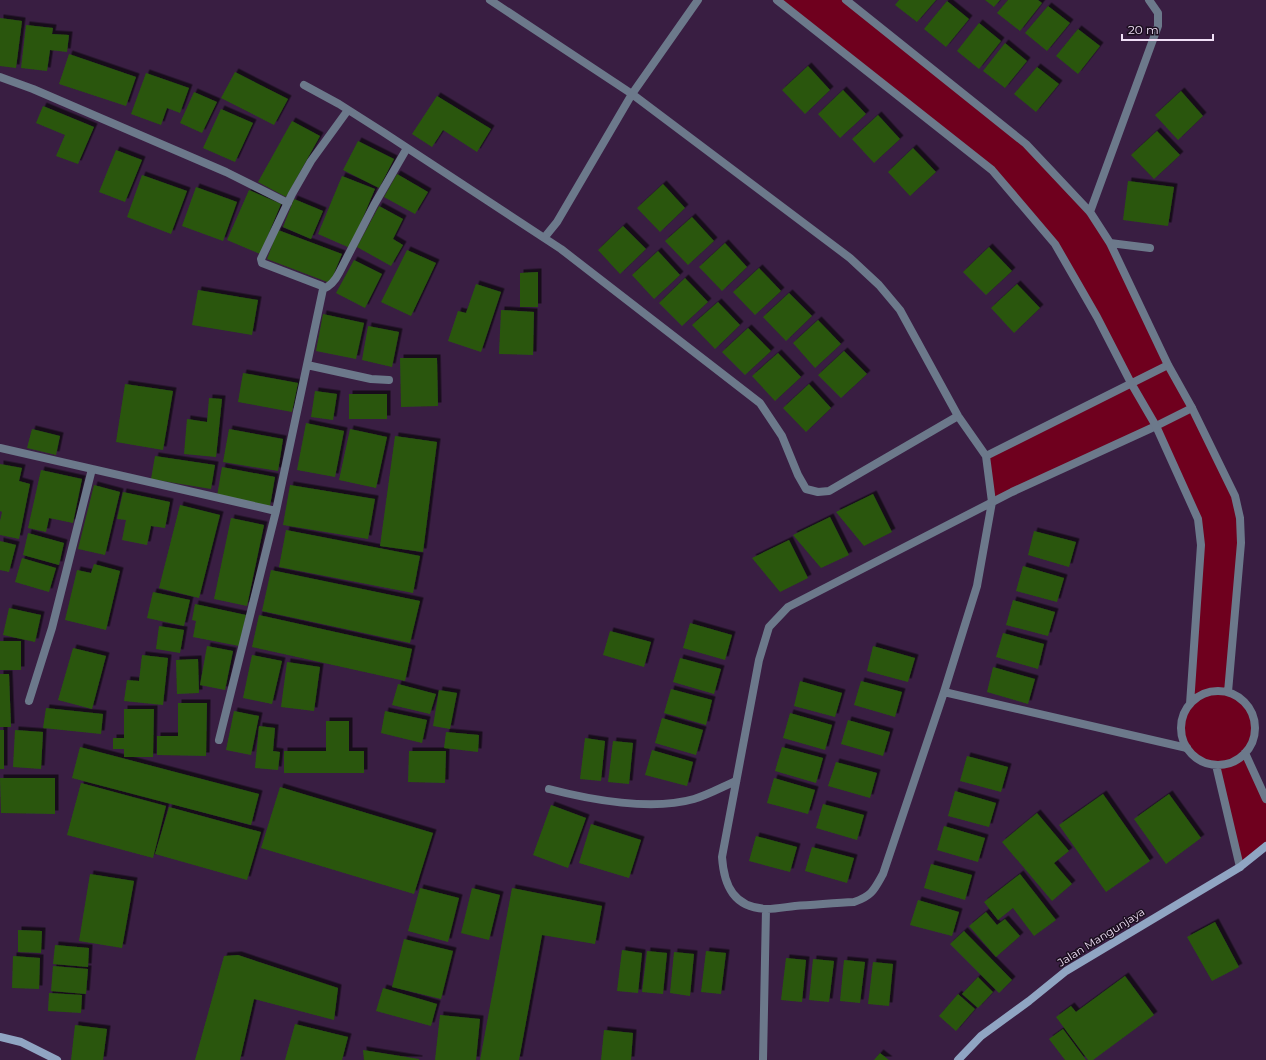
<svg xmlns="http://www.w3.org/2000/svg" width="1266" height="1060" viewBox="0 0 1266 1060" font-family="Montserrat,sans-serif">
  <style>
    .green { fill: #6f001e }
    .building { fill: #29570f; filter: url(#shadow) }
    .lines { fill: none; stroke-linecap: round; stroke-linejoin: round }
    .lane { stroke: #6c798b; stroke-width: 8 }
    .street { stroke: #6c798b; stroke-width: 8 }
    .secondary { stroke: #90a5c3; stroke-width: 8 }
    .labels { text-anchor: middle; stroke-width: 3; stroke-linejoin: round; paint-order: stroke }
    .street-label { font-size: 11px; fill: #f0dff6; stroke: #1a0e1e }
  </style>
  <defs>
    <filter id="shadow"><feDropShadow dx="3.5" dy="-3.5" stdDeviation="0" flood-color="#0009"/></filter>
  </defs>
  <rect width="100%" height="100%" fill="#391e42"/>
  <path class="green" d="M777,0H846L1029,147L1090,212L1235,496L1240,518L1228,692L1242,699L1251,711L1256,726L1253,740L1245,753L1266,799V846L1240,867L1216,765C1184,757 1173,731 1190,704L1201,545L1198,519L1156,426L992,502L986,456L1131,383L1055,244L992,171Z"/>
  <path class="building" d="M899,0H936L917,22L895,5Z
    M985,0H1000L994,7Z
    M1008,0H1038L1042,3L1020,31L997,13Z
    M947,1L969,19L946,47L924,29Z
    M1048,6L1070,23L1047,51L1025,33Z
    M0,18L22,21L16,68L0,66Z
    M979,23L1001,41L979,69L957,51Z
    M26,25L53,28L52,34L69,35L67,52L50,50L47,71L21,68Z
    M1078,29L1100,46L1078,74L1056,56Z
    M1005,43L1027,61L1005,88L983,71Z
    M69,54L136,77L126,106L59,84Z
    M808,66L830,90L805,114L782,90Z
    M1037,67L1059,84L1036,112L1014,94Z
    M235,72L288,99L274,125L221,98Z
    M146,73L189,88L180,113L167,108L161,125L131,114Z
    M843,90L866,114L840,138L818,114Z
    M1181,91L1203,116L1178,140L1155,115Z
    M194,92L217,102L202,133L180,123Z
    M437,96L491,129L477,152L443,130L432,147L412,134Z
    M43,106L94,127L78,164L56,156L65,135L36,123Z
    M221,109L253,123L235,162L203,148Z
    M878,115L900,139L874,163L852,139Z
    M292,121L320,136L286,197L258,182Z
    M1157,131L1180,155L1154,179L1131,155Z
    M358,141L394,159L379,188L343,170Z
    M913,148L936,172L910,196L888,172Z
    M116,150L142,160L125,202L99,192Z
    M397,174L428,192L415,214L384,197Z
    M142,175L187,191L171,234L127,217Z
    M342,176L375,189L350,248L318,234Z
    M1128,181L1174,187L1168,226L1123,220Z
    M663,184L685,208L660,232L637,208Z
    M196,187L237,202L223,241L182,226Z
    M249,190L281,204L260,254L227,240Z
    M294,199L323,211L311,239L283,227Z
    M379,206L403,219L393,239L403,245L391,266L357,247Z
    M692,217L714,241L688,265L665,241Z
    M623,226L646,249L620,274L598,250Z
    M278,230L342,254L330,283L267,259Z
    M725,243L747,267L722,291L699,267Z
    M989,247L1012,271L986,295L963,272Z
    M407,250L436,263L411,316L381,302Z
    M658,251L680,275L654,299L632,275Z
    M354,260L382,274L365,308L336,293Z
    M759,268L781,291L755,315L733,292Z
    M538,272V307H520V273Z
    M685,278L708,302L682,326L659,303Z
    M476,284L501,292L481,352L448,341L458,311L466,313Z
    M1017,284L1040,308L1014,333L991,308Z
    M198,290L258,300L252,335L192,325Z
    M789,293L812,316L786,341L763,317Z
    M718,302L740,325L715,349L692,325Z
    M501,310L534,312L533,355L499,354Z
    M323,314L364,323L356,359L316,351Z
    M818,320L841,344L815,368L793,343Z
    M368,326L399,332L392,367L362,360Z
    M748,328L771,351L745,375L722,352Z
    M844,351L867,374L841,398L818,375Z
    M778,353L801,377L775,401L752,376Z
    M400,358H437L438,406L401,407Z
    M243,373L298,383L292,412L238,402Z
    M125,384L173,391L163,450L116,442Z
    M809,384L831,408L806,432L783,408Z
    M315,391L337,394L333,420L311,417Z
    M349,394H387V419H349Z
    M209,398L222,399L216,457L184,454L187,419L207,422Z
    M306,423L344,431L335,477L297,470Z
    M32,429L60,436L56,455L27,448Z
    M229,429L283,439L278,471L223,462Z
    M350,429L387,437L376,488L339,480Z
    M395,436L437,442L423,552L380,546Z
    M155,456L215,465L211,489L151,479Z
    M0,464L22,468L19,481L30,484L19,539L0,535V521L2,512L0,511Z
    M222,467L275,477L270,506L217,496Z
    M41,470L82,479L73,523L49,518L46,532L28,528Z
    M94,485L120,492L105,555L78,549Z
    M290,485L375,499L368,539L283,525Z
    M123,492L170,502L165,528L151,526L147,545L122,540L126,520L117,519Z
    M873,494L892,532L864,546L836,512Z
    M180,505L220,515L199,598L159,588Z
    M830,517L849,555L821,568L793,535Z
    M231,518L264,525L247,606L214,599Z
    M286,530L420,556L413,593L279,567Z
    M1034,531L1076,542L1069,567L1028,555Z
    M28,533L64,543L59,565L23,555Z
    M789,540L808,578L780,592L752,558Z
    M0,541L16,545L9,572L0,570Z
    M22,558L56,568L49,592L15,582Z
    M94,564L120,571L106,630L65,620L77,570L91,573Z
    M1023,566L1064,578L1057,602L1016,591Z
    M271,570L420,601L410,643L262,611Z
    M153,592L190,600L184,626L147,618Z
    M1013,600L1055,612L1048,636L1006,625Z
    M195,604L246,615L239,646L193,637L196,621L192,620Z
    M9,608L41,615L35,642L3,635Z
    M259,615L412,649L405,681L252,647Z
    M690,623L732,635L725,660L683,648Z
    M159,626L184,630L180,653L156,649Z
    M610,631L651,642L644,667L603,655Z
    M1003,633L1044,644L1038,669L996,657Z
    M0,641H21V670H0Z
    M207,646L233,651L225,690L200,685Z
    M873,646L915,658L908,682L867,671Z
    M73,648L106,656L92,709L58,700Z
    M142,655L168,658L163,705L124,701L127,680L139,681Z
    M252,655L282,661L272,704L243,698Z
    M680,658L721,669L714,694L673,682Z
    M198,659L199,693L177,694L176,660Z
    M287,662L320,667L314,711L281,707Z
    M993,667L1035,679L1028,704L987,692Z
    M0,674H9L11,727H0Z
    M800,681L842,693L835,717L794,706Z
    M861,681L902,692L895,717L854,705Z
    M398,684L436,694L430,714L392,705Z
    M671,689L712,700L706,725L664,713Z
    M439,690L457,693L450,729L433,726Z
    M178,703H207L206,756L157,755V736H178Z
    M46,708L103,714L101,734L43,728Z
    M124,709H154L153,757H124V749H113V738H124Z
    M234,711L259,716L251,755L226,750Z
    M385,711L427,720L422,743L381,733Z
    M790,713L832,725L825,750L783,738Z
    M662,718L703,730L696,755L655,743Z
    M848,720L890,732L883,756L841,744Z
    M326,721H349V751H364V773H284V751H326Z
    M259,726L275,728L273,751L280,752L278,770L255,768Z
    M0,730H4V769H0Z
    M15,730L43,732L41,769L13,767Z
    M446,732L479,735L478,752L444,748Z
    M585,738L605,741L601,781L580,779Z
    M613,741L633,743L629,784L608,782Z
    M80,747L259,794L251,825L72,778Z
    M782,747L823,758L816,783L775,771Z
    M652,750L693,762L687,786L645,775Z
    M409,751H446L445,783L408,782Z
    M967,756L1008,767L1001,792L960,781Z
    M836,762L877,773L870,798L828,786Z
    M0,778H55V814L1,813Z
    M774,778L815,790L808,814L767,803Z
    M81,783L166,806L153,858L67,835Z
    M280,787L433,833L414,894L261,848Z
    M955,791L996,803L989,827L948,816Z
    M1103,794L1150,861L1106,892L1059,825Z
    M1169,794L1201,838L1166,864L1134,819Z
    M823,804L864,815L857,840L816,828Z
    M551,805L586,818L568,868L533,855Z
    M169,807L261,832L247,880L155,854Z
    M1037,813L1069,851L1054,863L1072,884L1052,901L1002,842Z
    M591,824L641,840L629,878L579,863Z
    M944,826L985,838L978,862L937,850Z
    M756,836L797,847L790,872L749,861Z
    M812,847L854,858L847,883L805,871Z
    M931,864L972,875L965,900L924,888Z
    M90,874L134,881L122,948L79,941Z
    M1020,874L1056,920L1034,936L1013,908L998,920L984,902Z
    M420,888L459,898L448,942L408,931Z
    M472,888L500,895L489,940L461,933Z
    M512,888L602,906L595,944L542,935L519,1060H480Z
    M918,900L959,912L952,936L910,925Z
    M986,912L997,925L1005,919L1020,936L996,957L969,926Z
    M1215,922L1239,967L1212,981L1187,937Z
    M18,930L42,931L41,953L18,952Z
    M964,931L1012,980L999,993L950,944Z
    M404,939L453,951L441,999L392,987Z
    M55,945L89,948L88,967L53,964Z
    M622,950L642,953L638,993L617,991Z
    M647,951L667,953L663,994L642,992Z
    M706,951L726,953L721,994L701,992Z
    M674,952L694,954L690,996L670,993Z
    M238,955L338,988L334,1020L254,999L240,1060H195L224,956Z
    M13,956L40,958L39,989L12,988Z
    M786,958L806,960L802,1002L781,1000Z
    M813,959L834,961L829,1002L809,1000Z
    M844,960L865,962L860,1003L840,1001Z
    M873,962L893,964L889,1006L868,1004Z
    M53,966L88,969L86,994L51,991Z
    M1125,976L1154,1015L1093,1060H1088L1056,1017L1071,1006L1076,1012Z
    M978,977L993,992L978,1008L962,994Z
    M383,988L437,1004L431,1026L376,1011Z
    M49,993L82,995L81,1013L48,1011Z
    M958,994L975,1009L956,1031L939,1016Z
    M440,1015L480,1019L476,1060H435Z
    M295,1024L348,1037L342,1060H285Z
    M75,1025L107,1029L103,1060H71Z
    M1063,1029L1086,1060H1065L1049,1039Z
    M604,1030L633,1033L631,1060H601Z
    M363,1050L419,1059V1060H364Z
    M880,1053L889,1060H874Z"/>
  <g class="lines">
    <path class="lane" d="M992,502L977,586L944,692L883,874C874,890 872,896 854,902C834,903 814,905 795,906C786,907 776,909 767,909C734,908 724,886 722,857L759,660L769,627L788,607L1012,492L1156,426L1192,408
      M944,692L1187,748
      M763,1060L766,909"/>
    <path class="street" d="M490,0L632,94L850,258L879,285L900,310L958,416L986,456L992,502
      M777,0L992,170L1055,244L1097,317L1131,383L1156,426L1198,519L1201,545L1190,704
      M846,0L1026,144L1090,212L1110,243L1168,365L1192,408L1235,496L1240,518L1241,543L1228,692
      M0,77L33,89L226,172L288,203
      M304,85L339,104L383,132L561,249L760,403L782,436L798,475L806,489L818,492L829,491L958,416
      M1090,212L1158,26V13L1149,0
      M544,238L557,222L632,94L698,0
      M1110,243L1150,248
      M323,289C331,286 335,281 339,273L374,205L407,148
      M307,365L371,379L389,380
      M0,448L276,511
      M986,456L1168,365
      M1181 728a37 37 0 1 1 74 0a37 37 0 1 1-74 0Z
      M29,701L52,628L92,469
      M219,740L276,511L323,289L322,286L262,263L261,259L292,194L311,161L348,110
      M1245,753L1266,799
      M1216,765L1240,867
      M549,789C591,800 652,811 694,799C708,795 722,787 736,781"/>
    <path class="secondary" d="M0,1037L21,1042L57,1060
      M958,1060L981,1036L1029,1001L1066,971L1240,867L1266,846"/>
  </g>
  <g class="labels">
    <g class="street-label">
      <text transform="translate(1101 937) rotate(-32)" y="4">Jalan Mangunjaya</text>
    </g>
  </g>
  <path d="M1122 34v6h91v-6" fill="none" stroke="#f0dff6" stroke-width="2"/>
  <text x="1128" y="34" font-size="12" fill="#f0dff6" stroke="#1a0e1e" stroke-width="3" paint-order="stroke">20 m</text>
</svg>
